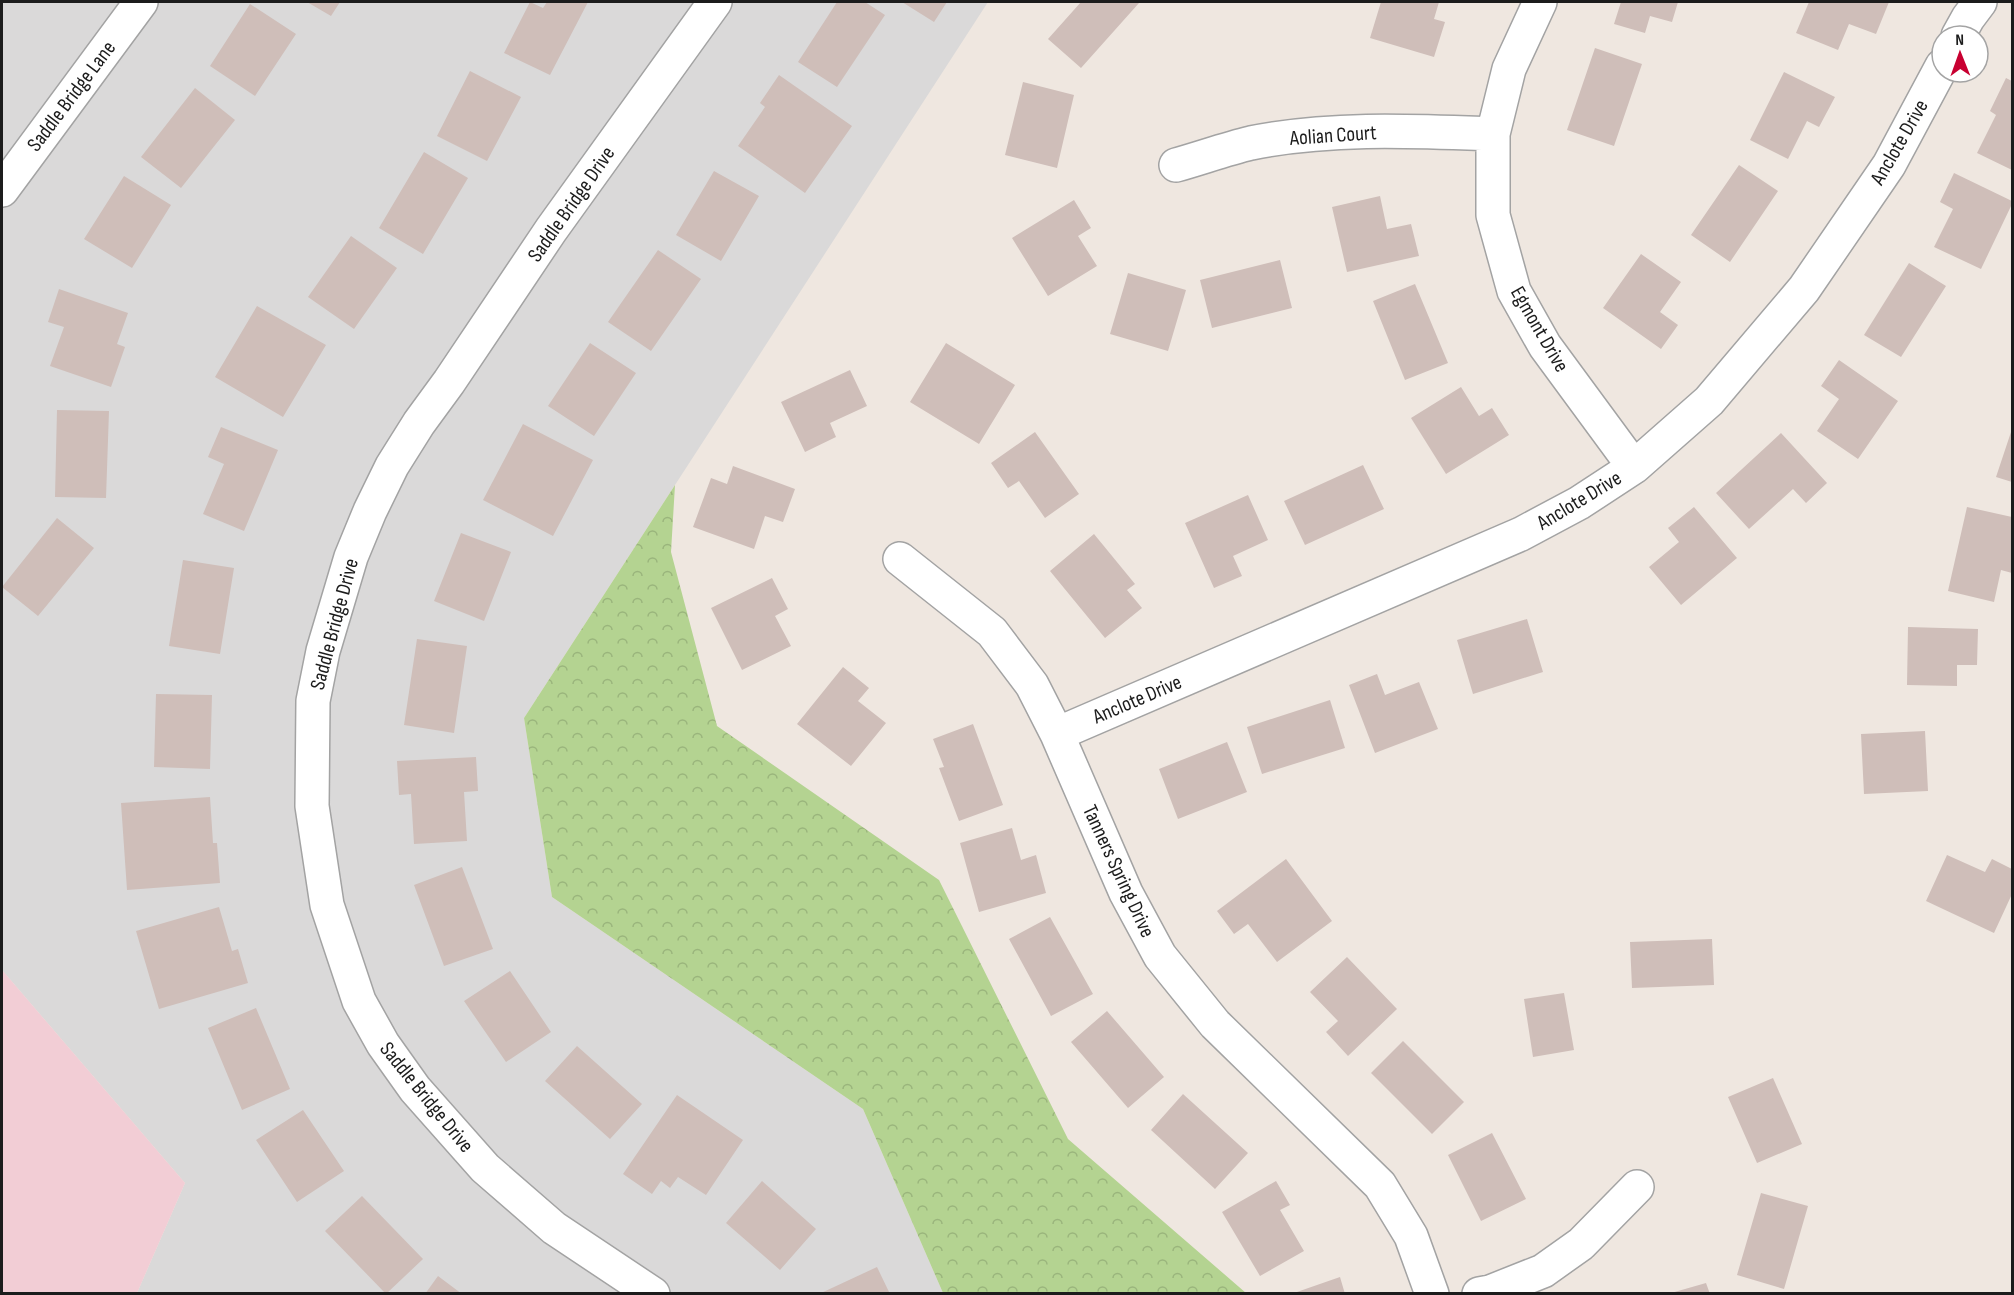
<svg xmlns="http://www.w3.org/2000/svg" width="2014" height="1295" viewBox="0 0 2014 1295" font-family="'Sofia Sans Condensed',sans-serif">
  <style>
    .residential { fill: #dad9d9 }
    .commercial { fill: #f2cdd5 }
    .forest { fill: url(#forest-crowns) }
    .building { fill: #cfbeb9 }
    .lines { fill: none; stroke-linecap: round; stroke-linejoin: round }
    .minor-casing { stroke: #a3a3a3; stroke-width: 36 }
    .minor { stroke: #fff; stroke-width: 33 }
    .labels { text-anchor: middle; stroke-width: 4.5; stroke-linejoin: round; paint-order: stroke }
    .street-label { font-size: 21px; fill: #1c1c1c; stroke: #fff }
  </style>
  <defs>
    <pattern id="forest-crowns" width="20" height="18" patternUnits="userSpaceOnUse" patternTransform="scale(1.5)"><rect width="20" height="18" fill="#b4d391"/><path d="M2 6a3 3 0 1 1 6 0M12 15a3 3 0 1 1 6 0" fill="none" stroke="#9ab57c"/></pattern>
  </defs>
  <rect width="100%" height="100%" fill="#efe7e0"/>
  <path class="residential" d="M2,2H988L524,718L552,897L863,1109L943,1293H137L185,1183L2,970Z"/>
  <path class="commercial" d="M2,970L185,1183L137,1293H2Z"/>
  <path class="forest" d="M675,485L671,552L717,726L939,880L1068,1139L1246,1293H943L863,1109L552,897L524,718Z"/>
  <path class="building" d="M307,2H340L331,16Z
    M530,2L543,8L547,2H588L550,75L504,53Z
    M837,2H865L885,15L837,87L798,62Z
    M902,2H947L934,22Z
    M1081,2H1136L1139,3L1081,68L1048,39Z
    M1381,2H1439L1434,19L1445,22L1434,57L1370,38Z
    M1621,2H1678L1672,22L1650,16L1645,33L1614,24Z
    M1809,2H1889L1876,34L1849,24L1838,50L1796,33Z
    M250,4L296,34L255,96L210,66Z
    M1595,48L1642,64L1614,146L1567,130Z
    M470,71L521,97L487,161L437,136Z
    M1784,72L1835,97L1819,127L1807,121L1788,159L1750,140Z
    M779,75L852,126L805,193L738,146L765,107L760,103Z
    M2006,78L2012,81V170L1977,153L1996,115L1990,111Z
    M1023,82L1074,95L1057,168L1005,155Z
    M195,88L235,120L181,188L141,157Z
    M424,152L468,178L423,254L379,228Z
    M1739,165L1778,191L1730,262L1691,235Z
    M714,171L759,196L721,261L676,235Z
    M1954,173L2012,201V204L1981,269L1934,247L1953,209L1940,202Z
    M124,176L171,205L132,268L84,239Z
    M1380,196L1387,229L1411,224L1419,256L1347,272L1332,207Z
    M1074,200L1091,228L1078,236L1097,266L1048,296L1012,238Z
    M351,236L397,268L354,329L308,297Z
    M658,250L701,279L651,351L608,322Z
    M1641,254L1681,282L1660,312L1678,325L1661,349L1603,308Z
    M1280,260L1292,308L1212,328L1200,280Z
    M1909,263L1946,286L1901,357L1864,335Z
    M1128,273L1186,290L1168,351L1110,334Z
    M1415,284L1448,363L1405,380L1373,301Z
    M59,289L128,313L117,344L125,347L111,387L50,366L64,327L48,322Z
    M257,306L326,345L283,417L215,377Z
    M590,343L636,373L594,436L548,406Z
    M946,343L1015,385L979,444L910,402Z
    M1839,360L1898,401L1858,459L1817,431L1839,399L1821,386Z
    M850,370L867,406L830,423L836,437L805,452L781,402Z
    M1461,387L1479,416L1492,408L1509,435L1446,474L1411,418Z
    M57,410L109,411L106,498L55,497Z
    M523,424L593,460L553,536L483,500Z
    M221,427L278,450L244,531L203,514L224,464L208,457Z
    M2012,429V482L1996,477Z
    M1035,432L1079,494L1045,518L1019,481L1008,488L991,463Z
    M1781,433L1827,483L1806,503L1793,489L1749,529L1716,493Z
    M1363,465L1384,509L1305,545L1284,501Z
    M733,466L795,489L783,522L765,516L754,549L693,527L711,478L727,484Z
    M1248,495L1268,540L1233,556L1242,576L1214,588L1185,523Z
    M1694,507L1737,558L1681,605L1649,567L1679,542L1668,528Z
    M1967,507L2012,517V573L2001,570L1994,602L1948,591Z
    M57,518L94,548L38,616L2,587Z
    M461,533L511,552L484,621L434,601Z
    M1094,534L1135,584L1127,590L1142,608L1105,638L1050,571Z
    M183,560L234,568L220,654L169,646Z
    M772,578L788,609L775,616L791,646L742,670L711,608Z
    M1527,619L1543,672L1473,694L1457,640Z
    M1908,627L1978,629L1977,665H1957V686L1907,685Z
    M417,639L467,646L454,733L404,725Z
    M843,667L869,688L858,701L886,723L851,766L797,724Z
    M1377,674L1385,695L1419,682L1438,729L1375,753L1349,685Z
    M156,694L212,695L210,769L154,767Z
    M1330,700L1345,748L1262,774L1247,727Z
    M973,724L1003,805L959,821L939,768L944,767L933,739Z
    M1925,731L1928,791L1864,794L1861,734Z
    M1227,742L1247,792L1178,819L1159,769Z
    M476,757L478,791L464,792L467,841L414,844L411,794L399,795L397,761Z
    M210,797L213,843H217L220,883L127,890L121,803Z
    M1012,828L1021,860L1036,855L1046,893L979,912L960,843Z
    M1947,855L1985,872L1992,859L2012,869V894L1994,933L1926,901Z
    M1286,859L1332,921L1277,962L1248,924L1234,934L1217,911Z
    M462,867L493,949L444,966L414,885Z
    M219,907L232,951L238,949L248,983L159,1009L136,931Z
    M1050,917L1093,994L1051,1016L1009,939Z
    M1712,939L1714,985L1632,988L1630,942Z
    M1347,957L1397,1009L1348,1056L1326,1032L1338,1021L1310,992Z
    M510,971L551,1032L506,1062L464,1001Z
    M1564,993L1574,1050L1533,1057L1524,999Z
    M256,1008L290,1089L242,1110L208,1028Z
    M1107,1011L1164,1077L1128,1108L1071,1042Z
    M1403,1041L1464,1102L1432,1134L1371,1073Z
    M577,1046L642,1104L610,1139L545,1081Z
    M1773,1078L1802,1144L1757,1163L1728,1097Z
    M1183,1094L1248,1153L1215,1189L1151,1130Z
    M677,1095L743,1140L706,1195L678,1177L670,1188L661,1181L652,1194L623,1174Z
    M303,1110L344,1171L297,1202L256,1140Z
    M1492,1133L1526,1199L1481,1221L1448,1155Z
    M762,1181L816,1229L780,1270L726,1223Z
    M1276,1181L1290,1205L1280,1210L1304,1251L1260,1276L1222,1212Z
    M1761,1193L1808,1206L1784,1289L1737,1275Z
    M362,1196L423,1259L386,1294L325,1231Z
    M877,1267L890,1294H819Z
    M438,1276L462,1294H425Z
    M1340,1277L1345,1294H1294V1293Z
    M1706,1283L1710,1294H1671V1293Z"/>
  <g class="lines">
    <defs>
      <path id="minor" d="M1540,2L1509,69L1493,134V215L1514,291L1545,346L1634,467
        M1958,36L1968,18L1980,2
        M1176,165C1201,158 1226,149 1251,143C1330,127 1413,131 1493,134
        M2,190L141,2
        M900,559L992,632L1032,685L1057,734L1126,893L1160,956L1215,1024L1380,1185L1411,1236L1432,1294
        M1057,734L1521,534L1579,503L1634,467L1709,401L1804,289L1889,165L1942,66
        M653,1294L554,1228L485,1168L415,1089L383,1044L359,1001L327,905L312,806L313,701L323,651L351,557L370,511L392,466L419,423L449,382L551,230L715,2
        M1479,1294L1490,1292L1543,1271L1581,1244L1637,1187"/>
    </defs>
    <use href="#minor" class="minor-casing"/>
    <use href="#minor" class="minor"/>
  </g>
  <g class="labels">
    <g class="street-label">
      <text transform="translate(71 96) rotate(-53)" y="7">Saddle Bridge Lane</text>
      <text transform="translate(1333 135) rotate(-4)" y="7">Aolian Court</text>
      <text transform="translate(1899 142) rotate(-60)" y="7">Anclote Drive</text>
      <text transform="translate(571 204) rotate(-55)" y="7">Saddle Bridge Drive</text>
      <text transform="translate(1540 329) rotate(60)" y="7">Egmont Drive</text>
      <text transform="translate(1579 500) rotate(-31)" y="7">Anclote Drive</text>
      <text transform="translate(334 624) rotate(-75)" y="7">Saddle Bridge Drive</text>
      <text transform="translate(1137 699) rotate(-23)" y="7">Anclote Drive</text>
      <text transform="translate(1119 871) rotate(65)" y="7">Tanners Spring Drive</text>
      <text transform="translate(427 1097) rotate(51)" y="7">Saddle Bridge Drive</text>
    </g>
  </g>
  <rect width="2014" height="1295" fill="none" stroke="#1c1c1c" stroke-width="6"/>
  <g transform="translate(1960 54) rotate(359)"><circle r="28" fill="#ffffff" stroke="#a4a4a4" stroke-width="1.5"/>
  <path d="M0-4.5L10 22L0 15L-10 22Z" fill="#c80031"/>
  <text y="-9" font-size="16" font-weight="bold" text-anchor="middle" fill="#1c1c1c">N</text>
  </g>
</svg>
